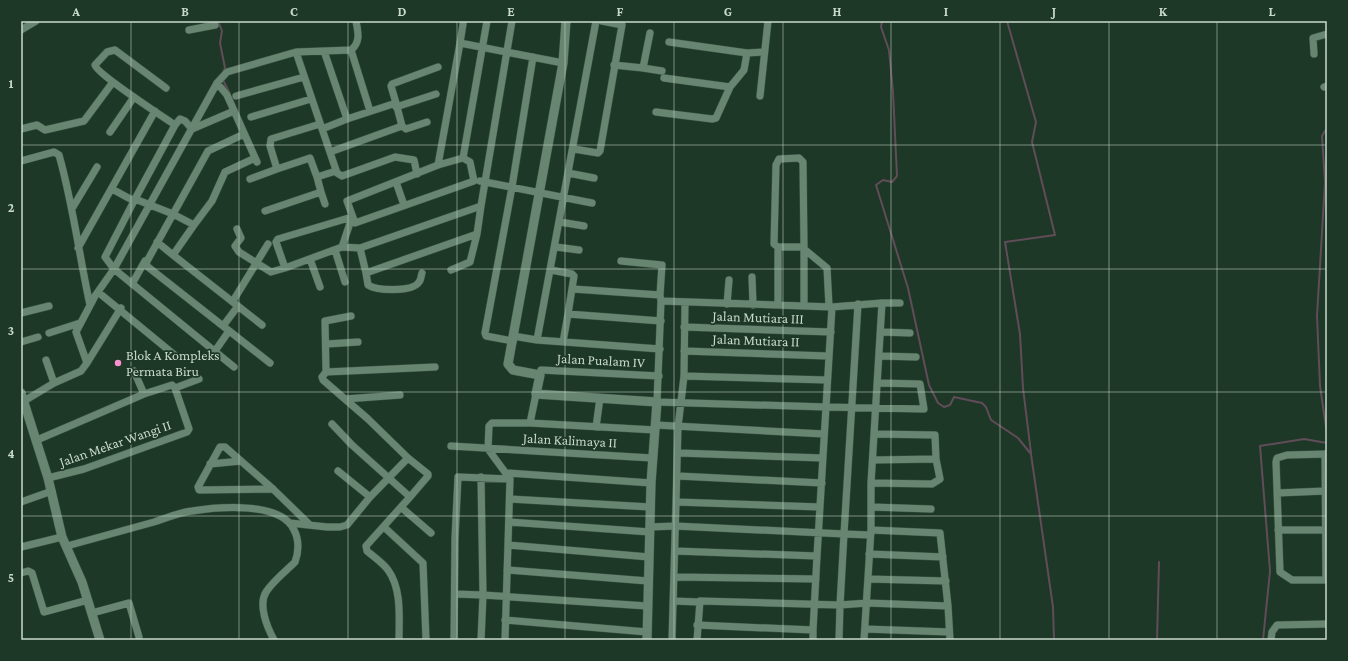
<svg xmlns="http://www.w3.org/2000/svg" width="1348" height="661" viewBox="0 0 1348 661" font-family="'Crimson Pro',serif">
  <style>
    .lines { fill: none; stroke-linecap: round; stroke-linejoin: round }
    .stream { stroke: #614c59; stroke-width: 2 }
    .minor-casing { stroke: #3b5344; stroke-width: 8 }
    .tertiary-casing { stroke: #3b5344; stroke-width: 10 }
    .minor { stroke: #678570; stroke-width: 7 }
    .tertiary { stroke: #678570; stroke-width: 9 }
    .grid { fill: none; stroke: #c9d9cd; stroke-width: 1; stroke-opacity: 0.55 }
    .poi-dot { fill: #f790ce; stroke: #1d3826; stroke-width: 1.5 }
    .labels { text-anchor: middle; stroke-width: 3.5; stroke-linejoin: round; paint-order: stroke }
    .street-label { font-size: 14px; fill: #c9d9cd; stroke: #1d3826 }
    .poi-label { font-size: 14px; fill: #c9d9cd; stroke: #1d3826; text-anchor: start }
    .neatline { fill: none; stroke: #c9d9cd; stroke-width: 1.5 }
    .grid-label { font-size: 13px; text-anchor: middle; font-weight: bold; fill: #c9d9cd }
  </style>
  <rect width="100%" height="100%" fill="#1d3826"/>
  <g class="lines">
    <path class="stream" d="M218,21L222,31L220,43L225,68L223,72
      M882,21L881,27L889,50L893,92L897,176L892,182L883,180L876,185L908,288L929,385L938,403L944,407L950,405L954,397L982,403L986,407L991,420L1018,438L1031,454L1053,607L1054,640
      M1007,21L1036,122L1032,142L1055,235L1005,242L1020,334L1023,388L1031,453
      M223,80L230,94
      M1327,128L1322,136L1325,182L1317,316L1320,386L1327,434
      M1157,640L1159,562
      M1263,640L1270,571L1260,446L1304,439L1327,443"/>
    <defs>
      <path id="minor" d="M21,30L36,21
        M189,30L215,25
        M669,42L747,53L764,52
        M460,43L463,24
        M351,50C361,42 358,32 356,21
        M324,51L347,119L396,103L391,86L392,84L438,67
        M296,52L337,173L342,176L395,157L414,160L417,174
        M1314,54L1313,38L1327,34
        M614,65L643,68L650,33
        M643,68L662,71
        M664,78L730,87
        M217,83L227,95L257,162
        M1324,87L1327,86
        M166,88L115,50L107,52L95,65C97,74 162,116 175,125L135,199L173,214L194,225L212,201L225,172L255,158
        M236,96L304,77
        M760,96L768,21
        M396,107L436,94
        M656,112L712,119L716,118L730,87L744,70L747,53
        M251,117L311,99
        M175,125L180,119L185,121L192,129L234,111
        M402,126L406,129L427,122
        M21,129L37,125L45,130L84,121L113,82
        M322,129L347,119
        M110,132L134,97
        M244,134L208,151L146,263L148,267L270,363
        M574,149L598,153L600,151L622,25L602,21
        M330,152L402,126L396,103
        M463,158L470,162L474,181L355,223L347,201L438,165Z
        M463,158L487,21
        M21,161L54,152L59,155C73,204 79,255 90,305
        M438,165L460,43L563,63
        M277,169L310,158L317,177
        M568,173L594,178
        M250,179L277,169L270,146L271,139L320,124
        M480,181L592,203
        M396,182L404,205
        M112,189L134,201
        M321,192L325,204
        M73,207L97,167
        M265,211L321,192L317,177L336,171
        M352,217L278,239L276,242L285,268L342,247L360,248L481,206L512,21
        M560,222L584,226
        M194,225L173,255L262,325
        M237,229L241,238L235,246L239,252L271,272L285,268
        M157,242L173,255
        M342,247L352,217
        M556,247L579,250
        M804,247H778L774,244L776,165L779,159L799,158L803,162L804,247V249L827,268L829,306
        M78,248L155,111
        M360,248L366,273
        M335,250L345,282
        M310,259L320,287
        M621,261L662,265L660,295
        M451,270L470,262L477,234
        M551,270L572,274L574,276L568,314
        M422,273C421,276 421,280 419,282C413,292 377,291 368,285L366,273L477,234L481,206
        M752,277L753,305
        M132,284L145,261
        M573,289L660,295L661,301L832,307L882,303L871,483V530L864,640
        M98,292L177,357
        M233,301L268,244
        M661,301L657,402L826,407L817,556L675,551
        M685,302L684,376L678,427L676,502L820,507
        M882,303H900
        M727,304L729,280
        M778,305V247
        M804,306V249
        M832,307L826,407L924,409L920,384L878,383
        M21,313L49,306
        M223,326L238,306
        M684,327L831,332
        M881,332L910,333
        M49,333L80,323
        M513,336L537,340L660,349
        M537,340L596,21
        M513,341L486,336L485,333L512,187L533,57
        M21,342L38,337
        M563,342L568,314L661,321
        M327,344L358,342
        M215,351L229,331
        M684,351L828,356
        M880,356L916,357
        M46,360L54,383
        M87,363L121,308
        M234,367L114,269L217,83L227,72L296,52L351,50L370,111
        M134,371L144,394
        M326,372L435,367
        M540,375L541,370L659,376
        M684,376L827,380
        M175,388L199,379
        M536,394L530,423L655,430
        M345,399L400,395
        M21,405L24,401L54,383L81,371L87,363L76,332L95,296L114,269L105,257L135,199
        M332,424L352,445L410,497L366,546L367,551C374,557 383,563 388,570C402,589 399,618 399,640
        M656,425L824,434
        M596,427L600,398
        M37,440L144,394L172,385L175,388L189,429L187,432L84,469L48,478
        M451,446L652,458
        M679,453L823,458
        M1325,454L1326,580
        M1327,454L1287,455L1277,458L1276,462L1280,572L1292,580H1327
        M408,458L428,474V476L410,497
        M873,460L936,459
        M210,464L241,461
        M338,471L370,497
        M507,473L651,483
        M678,476L822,483
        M871,483L932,484L940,479L936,459L935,435L875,434
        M273,489L199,490L198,487L220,447H225L273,489L310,525
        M1277,493L1325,491
        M510,499L650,507
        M21,502L52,491
        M871,507L931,509
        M402,508L431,533
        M509,522L650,532
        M290,523L327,527H340L347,525L370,497L408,458L368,419L323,380L322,377L326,372L325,321L351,316
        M384,527L423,563L426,640
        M650,527L675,526L844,534L858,304
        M871,530L940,533L948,606L950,640
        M1278,530H1326
        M870,535L844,534L840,605L867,603L948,606
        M508,545L649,557
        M67,546C96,538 125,530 154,522C167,518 180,512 192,511C218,507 281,501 294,530C299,539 299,552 295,562C286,571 273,581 266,592C258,605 267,627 274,640
        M21,547L62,537
        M869,554L943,557
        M507,570L648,581
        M21,573L28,571L32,573L44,612L88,600
        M675,577L816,579
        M868,579L946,581
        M455,594L483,595L481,477
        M673,601L699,602
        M92,613L129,603L139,637
        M505,620L647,632
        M697,625L813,630V640
        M865,629L949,632
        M813,630L817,556
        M454,640L455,538L458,477L510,479
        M481,640L483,595L647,606
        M505,640L510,479L488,449L489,426L492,423H530
        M672,640L676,502
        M697,640L700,601L840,605L839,640
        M1271,640L1272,632L1277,625L1327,624"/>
      <path id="tertiary" d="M566,21L563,63L508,364L513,370L540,375L536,394L657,402L651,483L647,640
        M21,393L48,478L62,537L82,582L100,640"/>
    </defs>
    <use href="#minor" class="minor-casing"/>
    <use href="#tertiary" class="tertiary-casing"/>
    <use href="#minor" class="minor"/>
    <use href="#tertiary" class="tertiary"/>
  </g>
  <path class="grid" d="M131,21V640M239,21V640M348,21V640M457,21V640M565,21V640M674,21V640M783,21V640M891,21V640M1000,21V640M1109,21V640M1217,21V640M21,145H1327M21,269H1327M21,392H1327M21,516H1327"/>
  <circle class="poi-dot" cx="118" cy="363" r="4"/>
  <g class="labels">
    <g class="street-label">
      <text transform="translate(758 317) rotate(2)" y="5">Jalan Mutiara III</text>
      <text transform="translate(756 340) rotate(2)" y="5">Jalan Mutiara II</text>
      <text transform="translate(601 360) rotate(3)" y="5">Jalan Pualam IV</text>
      <text transform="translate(570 440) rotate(3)" y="5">Jalan Kalimaya II</text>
      <text transform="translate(115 443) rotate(-19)" y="5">Jalan Mekar Wangi II</text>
    </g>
    <g class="poi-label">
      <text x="126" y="360">Blok A Kompleks<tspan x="126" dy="16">Permata Biru</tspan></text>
    </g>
  </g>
  <rect width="1348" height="661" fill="none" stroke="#1d3826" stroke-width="44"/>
  <rect x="22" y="22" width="1304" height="617" class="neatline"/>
  <g class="grid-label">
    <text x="76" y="16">A</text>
    <text x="185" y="16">B</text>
    <text x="294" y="16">C</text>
    <text x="402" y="16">D</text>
    <text x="511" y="16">E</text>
    <text x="620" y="16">F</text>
    <text x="728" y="16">G</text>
    <text x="837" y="16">H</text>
    <text x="946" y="16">I</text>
    <text x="1054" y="16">J</text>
    <text x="1163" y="16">K</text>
    <text x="1272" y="16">L</text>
    <text x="11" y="88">1</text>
    <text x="11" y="212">2</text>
    <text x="11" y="335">3</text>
    <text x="11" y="458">4</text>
    <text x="11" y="582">5</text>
  </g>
</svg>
